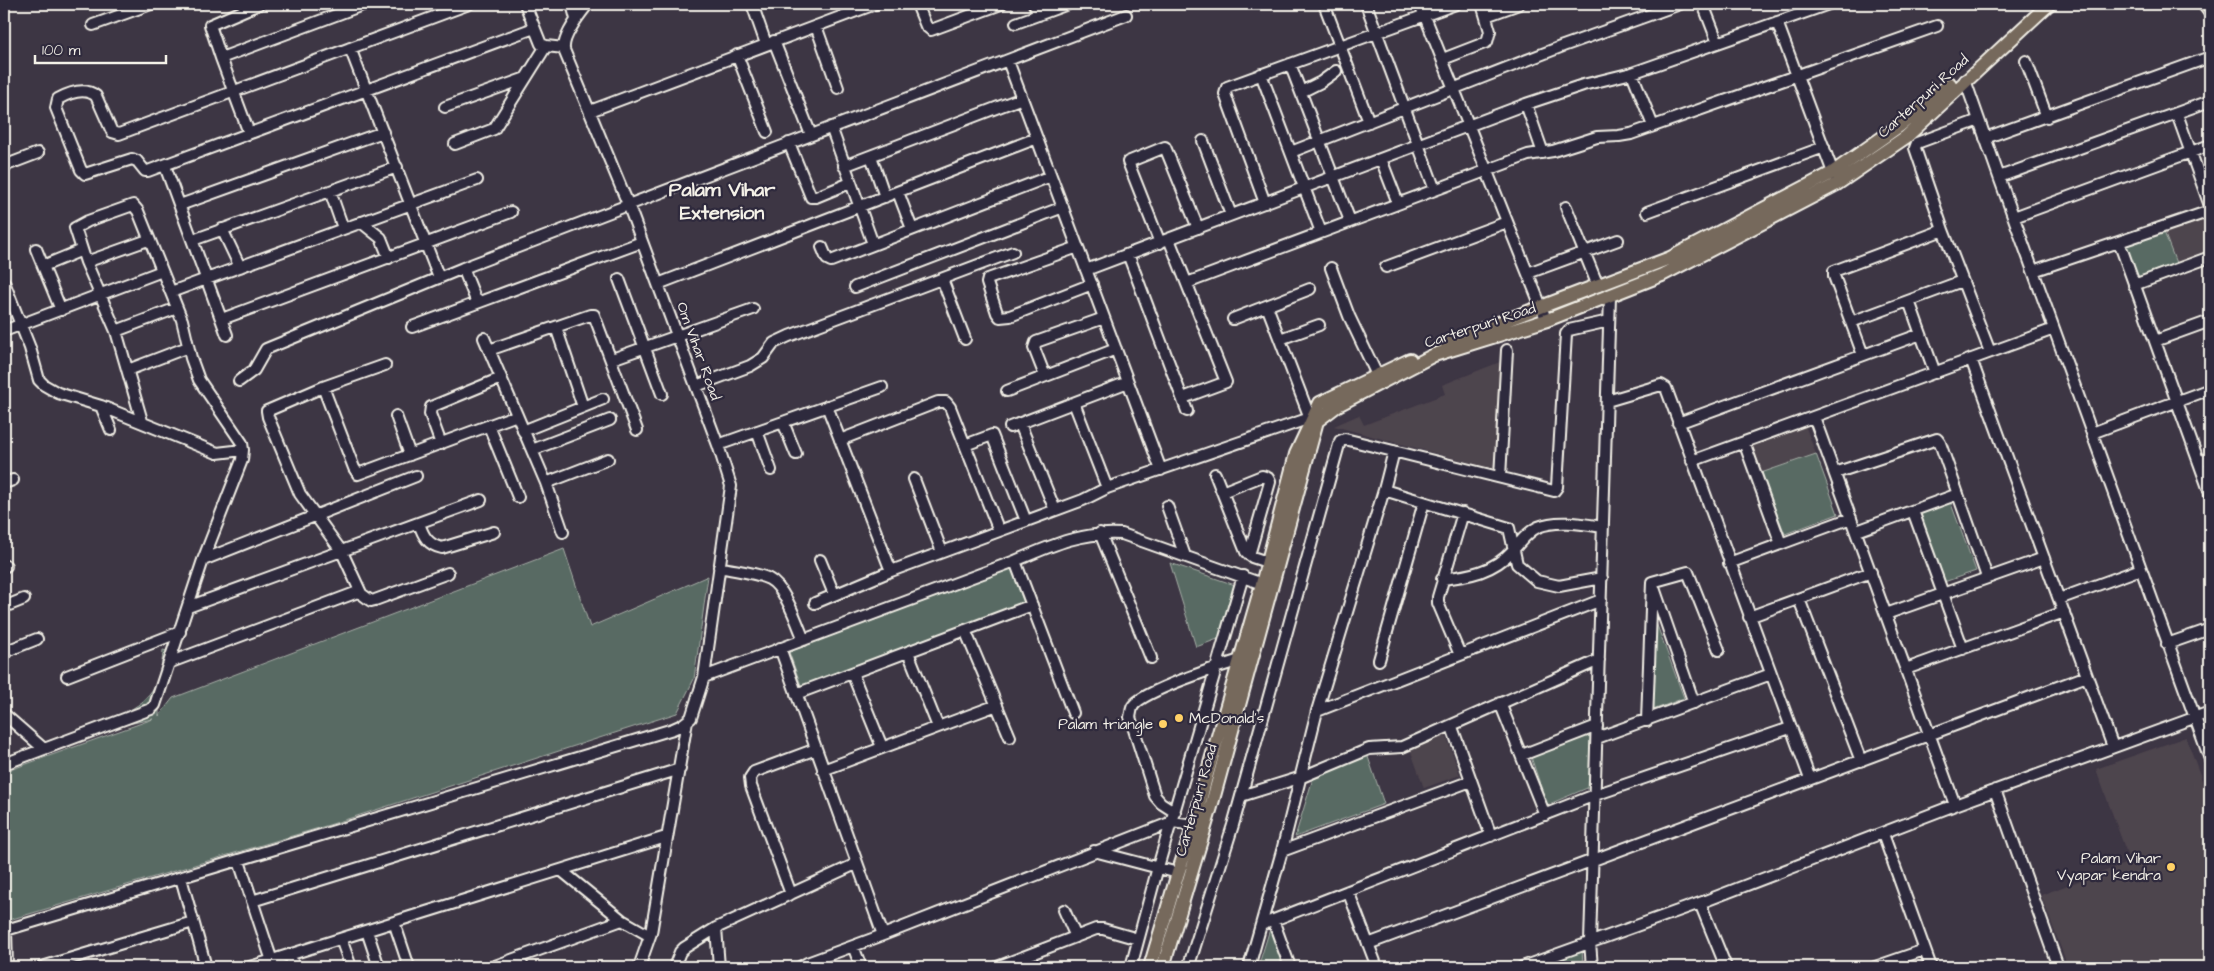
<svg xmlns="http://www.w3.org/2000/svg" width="2214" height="971" viewBox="0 0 2214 971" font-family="'Architects Daughter',sans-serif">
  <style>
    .built { fill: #4e444d }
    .green { fill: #596b64; stroke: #a6aea6 }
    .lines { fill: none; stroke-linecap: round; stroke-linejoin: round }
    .minor-casing { stroke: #f4f1e8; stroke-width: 14 }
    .major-casing { stroke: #f4f1e8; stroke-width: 16 }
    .minor { stroke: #2f2a3d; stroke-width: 10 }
    .major { stroke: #76695c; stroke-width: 12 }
    .poi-dot { fill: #ffd166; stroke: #2f2a3d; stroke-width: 2 }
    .labels { text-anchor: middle; stroke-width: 4.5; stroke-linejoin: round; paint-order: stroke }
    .street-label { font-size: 15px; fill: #f4f1e8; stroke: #2f2a3d }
    .poi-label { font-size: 15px; fill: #f4f1e8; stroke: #2f2a3d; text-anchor: end }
    .district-label { font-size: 20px; font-weight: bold; fill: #f4f1e8; stroke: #2f2a3d }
  </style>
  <rect width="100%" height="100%" fill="#3d3644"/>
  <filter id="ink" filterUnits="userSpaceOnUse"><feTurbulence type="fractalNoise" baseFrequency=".02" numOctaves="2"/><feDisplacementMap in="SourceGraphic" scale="10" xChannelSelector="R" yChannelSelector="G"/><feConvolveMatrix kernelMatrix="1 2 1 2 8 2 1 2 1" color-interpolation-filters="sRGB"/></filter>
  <g filter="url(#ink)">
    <path class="built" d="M2205,216L2210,229V250L2176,263L2164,232Z
      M1500,362L1494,469L1334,426L1359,415L1364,425L1445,394L1442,385Z
      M1805,425L1816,454L1761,473L1751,444Z
      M1446,735L1460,775L1424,788L1410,749Z
      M2186,737L2210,802V967H2068L2041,895L2130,862L2096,769Z"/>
    <path class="green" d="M2164,232L2176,263L2137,277L2126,246Z
      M1816,454L1838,514L1785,534L1761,473Z
      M1950,501L1976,571L1944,582L1919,512Z
      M564,549L590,627L708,576L694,679L677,713L329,825L9,920L4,901V772L153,719L118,726L109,720C146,704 161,693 163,650L172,652L159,704V716L173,698Z
      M1170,563L1238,586L1223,637L1196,647Z
      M1011,567L1024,603L802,688L789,652Z
      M1654,617L1684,698L1653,710Z
      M1595,733L1592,786L1547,805L1531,757Z
      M1367,754L1384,804L1295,837L1314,775Z
      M1270,929L1286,967H1258Z
      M1582,946L1583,967H1551L1547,958Z"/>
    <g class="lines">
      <defs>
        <path id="minor" d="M469,4L119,134L112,132L96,96C85,87 69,93 58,99L56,108L81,170L85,174L132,159L137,161L145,171H148L534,28
          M525,4L541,44L546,46L564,48
          M572,4L576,19
          M752,4L766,44
          M917,4L926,26L931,30L1001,4
          M1034,4L1039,15
          M1324,4L1369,122
          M1366,4L1435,190
          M1420,4L1544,314
          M1703,4L1718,43
          M1486,16L1519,4
          M1777,22L1835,178
          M1016,23L1068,4
          M93,25L151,4
          M816,26L838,88
          M774,41L811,135
          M350,48L439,278
          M737,55L767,132
          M221,58L365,4
          M1443,59L1487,42L1490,31L1482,4
          M1008,61L1161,470
          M2026,61L2047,117
          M1290,64L1350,221
          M1632,73L1653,126
          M1261,74L1321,232
          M1965,80L1999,177L2210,759
          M1301,92L1321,82L1336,71
          M1526,104L1543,153
          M445,107L526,78
          M590,111L875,4
          M2177,114L2210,206
          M1979,120L1917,143L1915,148L1943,230L1990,352
          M831,127L873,244
          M249,133L221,58L210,25L259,4
          M1985,138L2210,57
          M1203,141L1231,215
          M789,143L811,197H816L850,183
          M455,144L494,129L546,46
          M1291,152L1563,46L1680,4
          M871,156L885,197
          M1381,159L1398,203
          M4,166L38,153
          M165,166L227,335
          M844,166L1022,98
          M1999,177L2210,101
          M330,191L343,228
          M898,192L912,229
          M1265,203L1225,94L1227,87L1456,4
          M180,205L383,132
          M1566,207L1598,286
          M1647,212L1824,147
          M2014,217L2210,145
          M361,222L381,238L389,258
          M222,229L240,267
          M1169,239L1226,382L1183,398
          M193,240L397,167
          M2119,242L2210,493
          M1160,243L1128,162L1165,147L1198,228
          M822,247L827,259L831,261L1051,176
          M1078,247L988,279L987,283L997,313L1000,317L1010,316L1092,284
          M36,249L61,310
          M1128,254L1187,411
          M86,262L148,240
          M43,266L82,250
          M1386,267L1507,222
          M463,268L477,303
          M1331,268L1349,316L1377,375L1383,380
          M1086,270L1526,104L1583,85L1632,73L1829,4
          M2033,271L2210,211
          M1528,273L1618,240
          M619,279L662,394
          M942,279L965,339
          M4,282L30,348L39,380L44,385L58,393L101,406L217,453L243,450
          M1187,283L1528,155L1553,151L1597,137L1619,136L1631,134L1937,26
          M658,284L1037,138
          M2134,285L2210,257
          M855,287L1063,207
          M171,292L477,180
          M1909,301L1935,373
          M1267,306L1310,418
          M222,319L511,212
          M1233,319L1310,289
          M1851,322L1962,281
          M412,327L642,242
          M556,327L583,407
          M4,331L162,271
          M116,331L177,308
          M484,338L546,483L563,532
          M1280,339L1319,325
          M2155,341L2210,321
          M489,350L590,315H594L637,430
          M1863,355L1834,276V271L1943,230
          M612,359L753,309
          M1971,359L2113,747
          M128,370L188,347
          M1045,376L1034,348L1036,342L1104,318
          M239,381L254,370L266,349L463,268L1126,15
          M696,386L750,366L763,358L774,343L789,336L1013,252
          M323,387L354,468L358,474L517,415
          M1007,391L1116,349
          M1607,401L1661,385L1666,388L1810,779
          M1074,403L1107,488
          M101,406L111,430
          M827,406L891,571
          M396,416L410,455
          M1814,417L1955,805
          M783,422L796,454
          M1678,423L1921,334
          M1020,424L1055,510
          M489,426L518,497
          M1010,427L1128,382
          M523,431L603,399
          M757,431L771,470
          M2092,433L2210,389
          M840,440L938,402H946L950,407L999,531
          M1744,442L1781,544
          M441,444L430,414L431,407L501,378
          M718,445L882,387
          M965,445L992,435L1026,521
          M532,450L610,420
          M1692,461L2054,329
          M2199,462L2210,458
          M1835,473L1937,439L1940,443L1987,577
          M1215,474L1246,552L1252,557L1273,564
          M1500,477L1507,350
          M914,479L942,552
          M4,483L13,480
          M546,483L608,459
          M1384,490L1509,528L1517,564L1537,581L1559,586L1602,578
          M1222,492L1262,476L1268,478L1270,482L1249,555
          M1167,506L1185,556
          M1913,511L1963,649
          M419,523C423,536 428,545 442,548L494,532
          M1857,531L1958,494
          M1100,533L1151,658
          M203,560L416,476
          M820,560L834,594
          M1015,561L1073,713
          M1729,563L1851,518
          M4,566H6
          M719,567C735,571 755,572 769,579C785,587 797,623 804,640
          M1442,579C1469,576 1493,572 1512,551C1520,543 1527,532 1538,527C1557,519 1583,524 1603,527
          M1653,585L1694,703
          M361,593L342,552L300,494L268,417L267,411L323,387L385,365
          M1799,599L1861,761
          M2059,599L2141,569
          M815,603L891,571L1083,500L1107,488L1310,418L1316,421
          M4,607L24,599
          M188,607L481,500
          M1886,614L2044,558
          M1749,617L1871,572
          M965,630L1010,737
          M2167,644L2210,629
          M780,648L883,935
          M4,652L37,639
          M908,652L938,727
          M1460,655L1438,603V597L1463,513
          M1379,660L1424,502
          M171,662L355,593L359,592L371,601L375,600L448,573
          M1906,669L2064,612
          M852,673L882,747
          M67,676L180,632
          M704,677L1015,561C1050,546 1082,531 1122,534L1268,586
          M796,694L1032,605
          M1500,703L1545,815
          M1317,711L1601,600
          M4,714L44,749
          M1647,721L1652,582L1688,572L1719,650
          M1452,727L1491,836
          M1597,738L1771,674
          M1522,755L1597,726
          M4,764L151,709L155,705L203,560L242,460L243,450L242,443L199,380L191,358L182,320L138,211L133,205L88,221L75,228L86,262L116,331L142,421
          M823,770L997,705
          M1995,790L2058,967
          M1241,796L1302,777L1369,749L1402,747L1599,660
          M1175,812L1161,803L1155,796L1130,717C1131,714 1131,709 1133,706C1143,691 1220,666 1240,660
          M1883,834L1931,967
          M1094,851L1178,873
          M1282,851L1471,781
          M239,861L272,961
          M562,871L622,920L650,936
          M181,878L206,967
          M1348,891L1377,967
          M791,894L751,786L750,778L754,772L816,749
          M252,901L680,769
          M1700,903L1726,967
          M1064,910L1076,937
          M1273,920L1290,967
          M394,922L409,967
          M1261,925L1595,795L1790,728
          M4,926L6,930L7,967
          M716,928L719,967
          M6,930L673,729L682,725L691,718L704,677L731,486L718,445L628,204L564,50C562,37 580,14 588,4
          M367,931L379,967
          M341,939L351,967
          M1368,944L2087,676
          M853,946L861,967
          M290,955L294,967
          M519,958L523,967
          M1189,965L1233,825L1340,441L1345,439L1554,491L1557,487L1566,334L1569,330L1609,321
          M42,967L193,922
          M250,967L666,837
          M492,967L622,920
          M639,967L651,933L687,721
          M674,967L680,952L684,948L716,928L856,864
          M800,967L807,963L883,935L1172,822L1194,825
          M997,967L1096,929H1103L1138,939
          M1131,967L1158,867L1243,576
          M1249,967L1282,851L1317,711L1384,490L1394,451
          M1522,967L1700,903L1955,805L2210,712
          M1592,967L1590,942L1610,296
          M1875,967L1924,950"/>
        <path id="major" d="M2204,4L2210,12
          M1446,343L1670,258L1832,173L1899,126L1950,84
          M1150,967L1178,873L1194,825L1205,781L1262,584L1296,454L1320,403L1410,360
          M1163,967L1211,807L1317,421L1338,405L1434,355L1547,320L1662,275L1837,184L1906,137L2049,4"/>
      </defs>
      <use href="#minor" class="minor-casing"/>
      <use href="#major" class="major-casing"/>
      <use href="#minor" class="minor"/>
      <use href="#major" class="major"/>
    </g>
  </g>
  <g class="poi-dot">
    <circle cx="1179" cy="718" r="5"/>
    <circle cx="1163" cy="724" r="5"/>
    <circle cx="2171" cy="867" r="5"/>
  </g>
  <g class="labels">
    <g class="street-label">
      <text transform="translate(1923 96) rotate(-42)" y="5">Carterpuri Road</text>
      <text transform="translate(1480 325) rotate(-18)" y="5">Carterpuri Road</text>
      <text transform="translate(699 351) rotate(70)" y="5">Om Vihar Road</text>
      <text transform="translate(1196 800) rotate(-74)" y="5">Carterpuri Road</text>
    </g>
    <g class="poi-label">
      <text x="1189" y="723" text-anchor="start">McDonald's</text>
      <text x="1153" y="729">Palam triangle</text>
      <text x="2161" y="863">Palam Vihar<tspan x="2161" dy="17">Vyapar kendra</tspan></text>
    </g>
    <g class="district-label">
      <text x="722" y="196">Palam Vihar<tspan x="722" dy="23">Extension</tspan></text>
    </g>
  </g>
  <rect width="2214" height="971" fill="none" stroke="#2f2a3d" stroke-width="20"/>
  <rect x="10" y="10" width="2194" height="951" fill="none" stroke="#f4f1e8" stroke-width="2" filter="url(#ink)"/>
  <path d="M35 55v8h131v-8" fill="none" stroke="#f4f1e8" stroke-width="2.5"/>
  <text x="42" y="55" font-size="15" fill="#f4f1e8" stroke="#2f2a3d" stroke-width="4" paint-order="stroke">100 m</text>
</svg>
